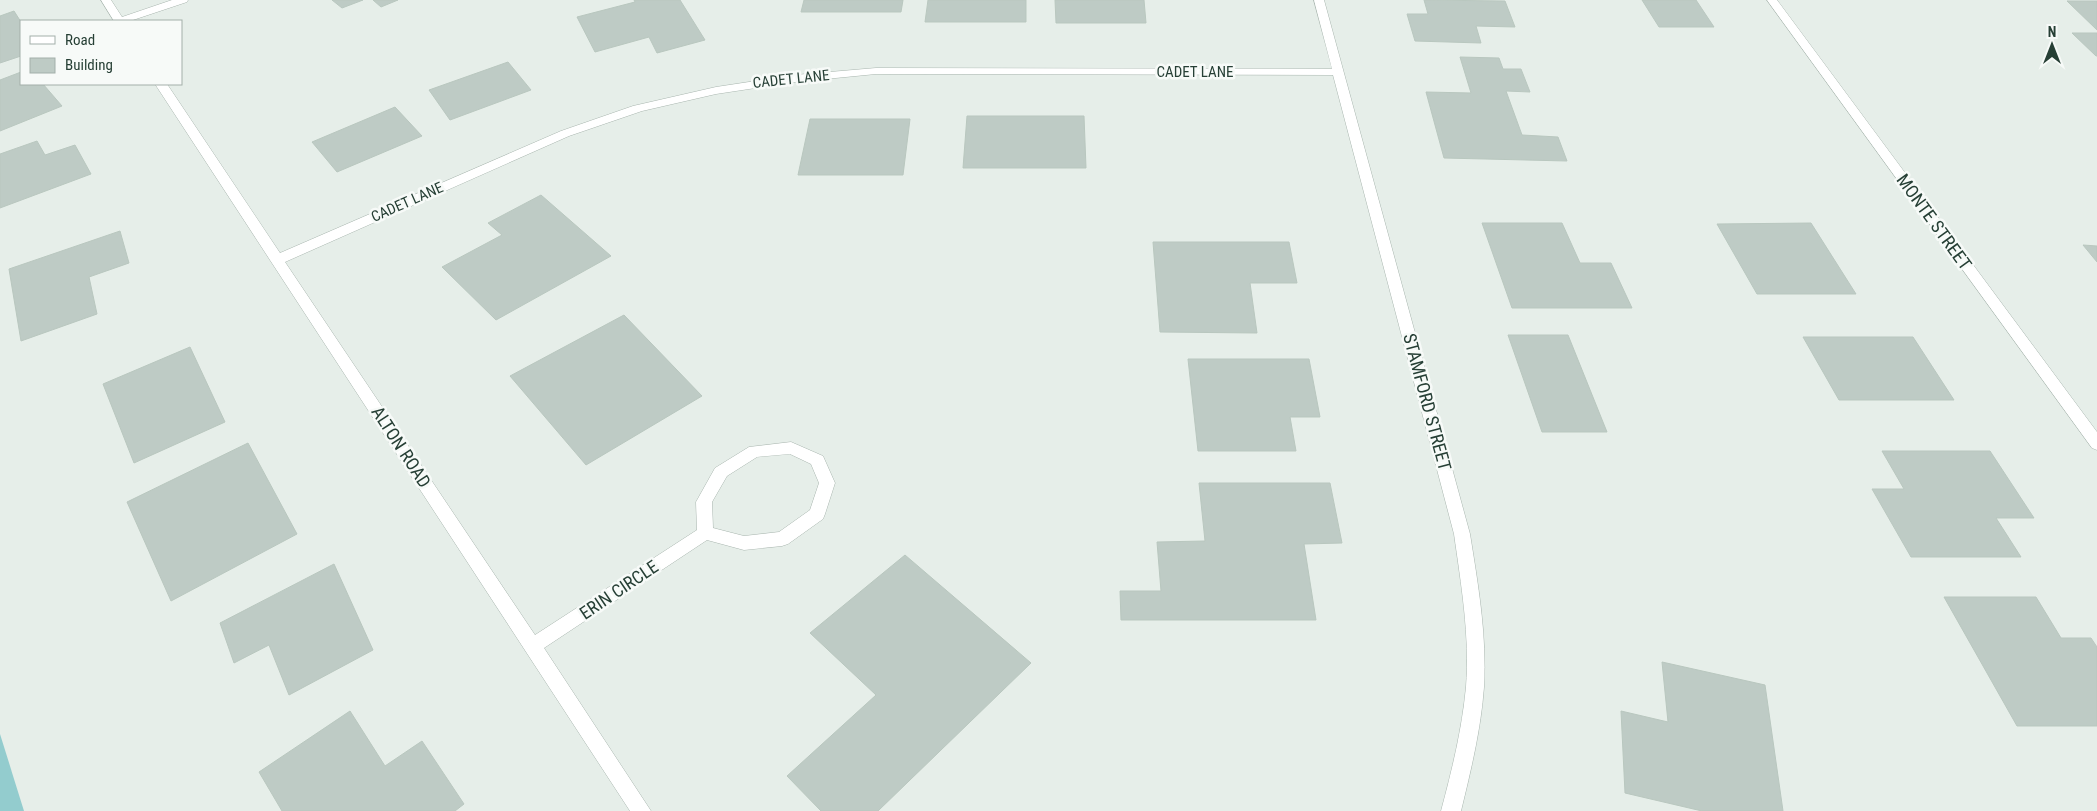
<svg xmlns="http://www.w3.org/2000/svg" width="2097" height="811" viewBox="0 0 2097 811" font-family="'Roboto Condensed',sans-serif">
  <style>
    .water { fill: #93ccce }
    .building { fill: #becbc5; stroke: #b9c7bf }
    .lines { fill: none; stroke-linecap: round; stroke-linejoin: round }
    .minor-casing { stroke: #a9b6af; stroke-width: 1 }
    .minor { fill: #fff; fill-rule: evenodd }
    .labels { text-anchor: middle; stroke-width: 5; stroke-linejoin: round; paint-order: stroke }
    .far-street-label { font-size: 15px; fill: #263f35; stroke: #f7faf8 }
    .street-label { font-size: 18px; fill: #263f35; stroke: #f7faf8 }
  </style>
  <rect width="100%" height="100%" fill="#e6eee9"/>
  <path class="water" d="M0,734L24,811H0Z"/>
  <path class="building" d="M332,0H363L342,8Z
    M373,0H398L381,7Z
    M634,0H680L705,40L657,53L649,37L595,52L577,17L635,2Z
    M804,0H903L901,12H801Z
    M928,0H1026V22H925Z
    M1055,0H1144L1146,23H1056Z
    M1424,0L1505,1L1515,27L1476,26L1481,43L1415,41L1407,14H1428Z
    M1642,0H1696L1714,27H1659Z
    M2067,1H2097V30Z
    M14,11L21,22V56L0,63V16Z
    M2072,33H2097V56H2096Z
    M1460,57L1499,58L1503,69H1521L1530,92L1506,91L1522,135L1558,137L1567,161L1444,158L1426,92L1471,93Z
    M508,62L531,90L450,120L429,90Z
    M21,72V84H43L62,106L0,131V80Z
    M395,107L422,136L337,172L312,142Z
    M967,116H1084L1086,168H963Z
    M810,119H910L903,175H798Z
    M37,141L45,155L75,145L91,174L0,208V154Z
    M541,195L611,256L496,320L442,267L502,235L488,223Z
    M1482,223H1562L1580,263H1611L1632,308H1512Z
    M1811,223L1856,294H1757L1717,224Z
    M120,231L129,263L89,277L97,314L21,341L9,269Z
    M1153,242H1289L1297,283H1250L1257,333L1160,332Z
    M2083,245L2097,246V262Z
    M624,315L702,396L586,465L510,376Z
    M1508,335H1568L1607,432H1542Z
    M1803,337H1913L1954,400H1839Z
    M190,347L225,422L134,463L103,384Z
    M1188,359H1309L1320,417H1290L1296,451H1198Z
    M248,443L297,534L171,601L127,502Z
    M1882,451H1990L2034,518H1996L2021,557H1911L1872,489H1904Z
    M1199,483H1330L1342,543L1304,544L1316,620H1121L1120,591H1161L1157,542L1205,541Z
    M905,555L1031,663L878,811H821L787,776L876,695L810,633Z
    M334,564L373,650L289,695L269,645L234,663L220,623Z
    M1944,597H2036L2061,638H2091L2097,647V726H2017Z
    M1662,662L1765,685L1783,811H1702L1625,793L1621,711L1668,722Z
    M350,711L385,766L422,741L464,804L455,811H282L259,772Z"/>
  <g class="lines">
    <defs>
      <path id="minor" d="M101,0H111L122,17L172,0H188L187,2L130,21H114Z
        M1314,0H1324L1470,534C1478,584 1487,635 1484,687C1481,729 1471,770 1461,811H1441C1452,770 1462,729 1466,687C1470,636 1461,584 1454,534L1333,75L876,74L795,82L716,94L642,111L569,136L285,262L535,635L697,530L696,502L715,468L749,447L791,442L823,456L835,483L825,514L823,519L788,544L782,546L744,550L707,540L544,648L651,811H630L155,84H167L280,253L561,131L633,106L716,87L795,75L876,68L1332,69ZM790,454L811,464L819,483L810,510L779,532L744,536L713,528L712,502L727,476L757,457Z
        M1767,0H1777L2097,432V450L2092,448Z"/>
    </defs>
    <use href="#minor" class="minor-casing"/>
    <use href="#minor" class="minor"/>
  </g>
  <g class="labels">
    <g class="far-street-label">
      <text x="1195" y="77">CADET LANE</text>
      <text transform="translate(791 79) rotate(-6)" y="5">CADET LANE</text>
      <text transform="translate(407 202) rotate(-24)" y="5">CADET LANE</text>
    </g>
    <g class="street-label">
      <text transform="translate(1934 222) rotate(54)" y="6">MONTE STREET</text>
      <text transform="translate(1427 402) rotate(75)" y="6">STAMFORD STREET</text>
      <text transform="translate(401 447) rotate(57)" y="6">ALTON ROAD</text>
      <text transform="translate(619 590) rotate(-34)" y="6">ERIN CIRCLE</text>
    </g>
  </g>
  <rect x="20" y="20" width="162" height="65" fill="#f7faf8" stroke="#a3afaa"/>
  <rect x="30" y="36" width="25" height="8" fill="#ffffff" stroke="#a3afaa"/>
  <text x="65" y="45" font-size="15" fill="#263f35">Road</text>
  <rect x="30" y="58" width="25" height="15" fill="#becbc5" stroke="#a3afaa"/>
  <text x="65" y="70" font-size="15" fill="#263f35">Building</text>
  <g transform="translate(2052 45)" stroke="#f7faf8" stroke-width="4" paint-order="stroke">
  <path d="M0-4L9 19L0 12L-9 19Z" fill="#263f35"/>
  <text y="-8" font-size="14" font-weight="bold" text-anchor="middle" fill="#263f35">N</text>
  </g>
</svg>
